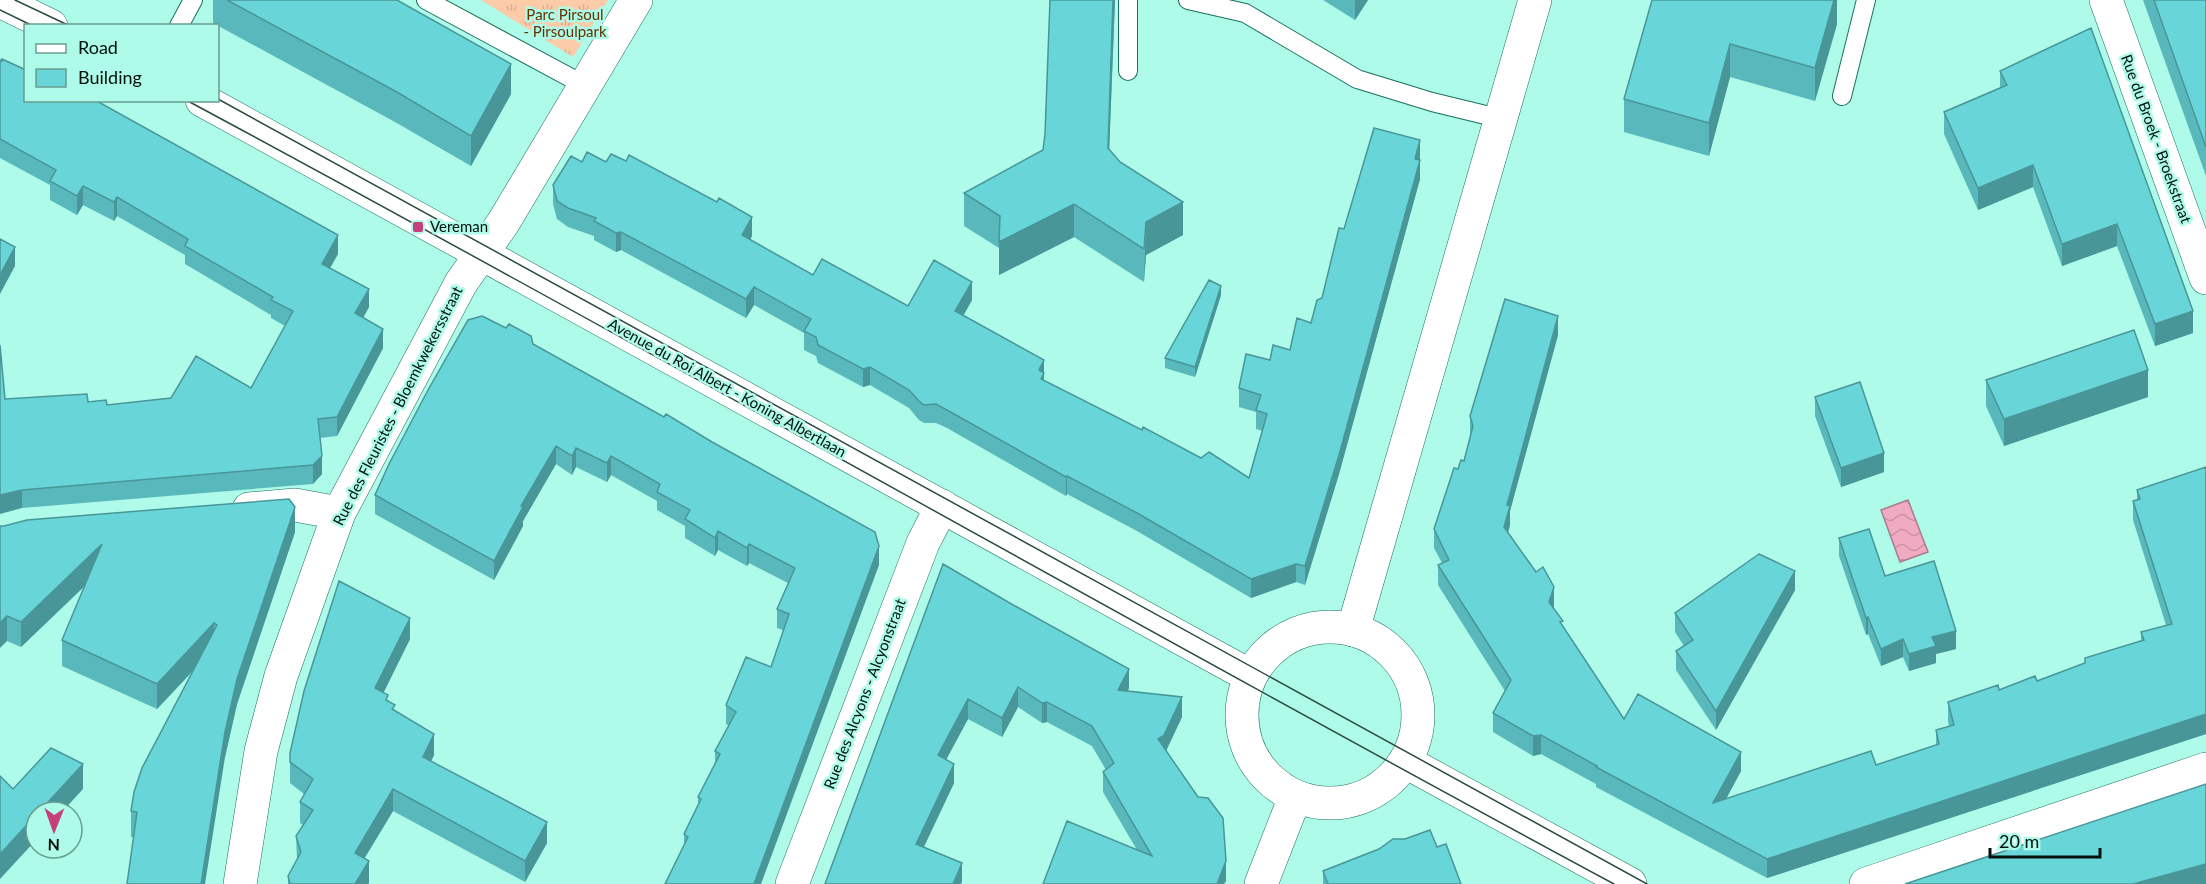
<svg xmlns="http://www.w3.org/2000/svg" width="2206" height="884" viewBox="0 0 2206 884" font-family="Lato,sans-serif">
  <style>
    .park { fill: url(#park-tufts) }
    .water { fill: url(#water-waves); stroke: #a87c8b; stroke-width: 1.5 }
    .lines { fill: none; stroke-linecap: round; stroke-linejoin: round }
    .lane-casing { stroke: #1c6f60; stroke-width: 20 }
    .street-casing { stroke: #1c6f60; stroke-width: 34 }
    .secondary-casing { stroke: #1c6f60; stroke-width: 34 }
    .lane { stroke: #fff; stroke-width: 18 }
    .street { stroke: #fff; stroke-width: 33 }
    .secondary { stroke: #fff; stroke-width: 33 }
    .tram { stroke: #2b4b43; stroke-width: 1.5 }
    .wall { fill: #59b8bb }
    .shaded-wall { fill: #499698 }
    .building { fill: #68d6d9; stroke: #499698; stroke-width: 1.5 }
    .poi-dot { fill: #c63e7a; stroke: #adfbe8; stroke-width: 2 }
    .labels { text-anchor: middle; stroke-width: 5; stroke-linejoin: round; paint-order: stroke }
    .park-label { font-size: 15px; fill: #653200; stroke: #adfbe8 }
    .street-label { font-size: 15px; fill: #00100c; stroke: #adfbe8 }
    .poi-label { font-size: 15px; fill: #00100c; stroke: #adfbe8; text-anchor: start }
  </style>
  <defs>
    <pattern id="park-tufts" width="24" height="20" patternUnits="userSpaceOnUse" patternTransform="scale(1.5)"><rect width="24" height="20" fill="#fccca9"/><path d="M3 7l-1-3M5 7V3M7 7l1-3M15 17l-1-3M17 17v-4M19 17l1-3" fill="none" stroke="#d6ae90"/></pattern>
    <pattern id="water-waves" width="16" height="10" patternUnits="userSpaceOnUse" patternTransform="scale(1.5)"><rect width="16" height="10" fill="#f0abc2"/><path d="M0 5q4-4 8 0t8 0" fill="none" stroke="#cc92a6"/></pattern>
  </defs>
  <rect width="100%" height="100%" fill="#adfbe8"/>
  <path class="park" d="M481,0H608L573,57Z"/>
  <path class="water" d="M1908,500L1928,552L1900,562L1881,510Z"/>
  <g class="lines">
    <defs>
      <path id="lane" d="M426,0L584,85
        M1128,0V71
        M1188,0L1245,13L1357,79L1432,102L1502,119
        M179,26L193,0
        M1842,96L1866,0"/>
      <path id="street" d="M2106,0L2206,278
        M249,509L295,505L339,513
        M1353,630L1535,0
        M240,884L261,751L281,676L339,513L461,283L503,223L636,0
        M792,884L923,543L942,506
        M1261,884L1295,797
        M1866,884L2206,769"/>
      <path id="secondary" d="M0,1L51,26
        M202,100L1250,676
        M1242 715a88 88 0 1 1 176 0a88 88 0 1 1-176 0Z
        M1406,762L1630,884"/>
    </defs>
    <use href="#lane" class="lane-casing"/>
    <use href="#street" class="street-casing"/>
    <use href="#secondary" class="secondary-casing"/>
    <use href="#lane" class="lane"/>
    <use href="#street" class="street"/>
    <use href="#secondary" class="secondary"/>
    <path class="tram" d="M15,0L70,26
      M0,10L33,26
      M218,99L1647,884
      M186,100C665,357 1136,627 1614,884"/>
  </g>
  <path class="wall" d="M213,0H397L511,94L471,166L395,122L213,23Z
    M1050,0H1115L1109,150L1183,235L1146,255L1144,282L1074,237L999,275V248L964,226V193L1043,150L1045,134Z
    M1323,0H1368L1355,20Z
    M1652,0H1837V24L1815,101L1730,77L1709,156L1624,132V99Z
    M2143,0H2206V176Z
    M2091,28L2193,333L2155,346L2117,246L2062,266L2033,187L1978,210L1944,134V112L2000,88V71Z
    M0,60L338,254L330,268L369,307L363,318L383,348L337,436L320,438L322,474L313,484L22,508L5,399L88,402L107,405L171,398L251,388L285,326L271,318V315L185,264V255L117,216L114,221L83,205L77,215L50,200V185L0,158Z
    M1420,159V179L1339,474L1305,585L1296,582L1251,598L1137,531L1067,494L1066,496L947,428L936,423H924L919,420L909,408L870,385L863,387L818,363L816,356L804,350V333L754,305L746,318L621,250L616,252L594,240V236L568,227L557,219L553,204V185L582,162L752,236L750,240L813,275L908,306L972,300L964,315L1044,360V381L1142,430L1201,458L1249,478L1263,431L1256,429V412L1239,407V388L1270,360L1290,350L1311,323L1322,298L1344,229Z
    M1221,295L1195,377L1165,368V358Z
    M1558,335L1510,511V525L1508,533L1554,607L1553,608L1563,626L1624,719L1741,771L1726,799L1876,765L1936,745V730L1949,726L1948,721V702L2037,681L2141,641V632L2166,625L2133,520V501L2137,500V490L2206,467V734L1767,878L1596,787V784L1541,754L1533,756L1493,732V713L1505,691L1438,585V565L1442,563L1434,548V529L1458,469L1464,461L1470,437V416Z
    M533,344L879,565L684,845V834L698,805V797L715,765V751L729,726L726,724V705L771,667L783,630L777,628V609L788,583L749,563L747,566L718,550L715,556L685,538V526L657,510V501L611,475L607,482L576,467L572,475L556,464L523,521V526L494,580L375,514V495Z
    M1986,380L2148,397L2004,446L1986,406Z
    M1815,397L1884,472L1841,487L1815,416Z
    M0,526L295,532L237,704L225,757L134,837H131V811L194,670L157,709L62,666V640L85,586L21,647L7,641Z
    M1839,538L1885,576L1956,649L1936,654V663L1909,671L1903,657L1881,666L1868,634L1866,635L1839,556Z
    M943,564L1129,688L1128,691L1182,717L1166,751L1226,881L1224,884H1043L1137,850L1103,792V772L1106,770L1092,746L1047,722L1042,723L1018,707L1002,737L968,719L946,759L954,783L924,847L962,882L825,884Z
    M1795,590L1716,730L1676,670V651L1684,646L1675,632V613Z
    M410,639L383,693L388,701L395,711L434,755L431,761L547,843L525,882L393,811L364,859L369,883L368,884H288V876L297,860L296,836L303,825L300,823V802L304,794L290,783V753Z
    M1437,847L1461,884H1323V871Z"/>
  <path class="shaded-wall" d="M1113,0H1115L1108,181V148Z
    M1355,0H1368L1355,20Z
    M1834,0H1837V24L1815,101V68Z
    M1730,44V77L1709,156V123Z
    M511,64V94L471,166V136Z
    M1420,140V159L1415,177V159Z
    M1420,160V179L1339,474L1305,585V566Z
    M2033,165V187L1978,210V188Z
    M83,186V205L77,215V196Z
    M117,197V216L114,221V202Z
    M1183,202V235L1146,255L1144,282L1146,222Z
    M1074,204V237L999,275V242Z
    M752,217V236L742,254V235Z
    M2117,224V246L2062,266V244Z
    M621,232V250L616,252V233Z
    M338,235V254L322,282V264Z
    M15,247V266L0,294V275Z
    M972,282V300L955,329V311Z
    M1221,286V295L1195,377V367Z
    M754,287V305L746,318V299Z
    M369,289V307L355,332V313Z
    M2193,311V333L2155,346V324Z
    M1558,316V335L1510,511V525L1504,546V527L1507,505Z
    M383,329V348L337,436V417Z
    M1044,360V391L1039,370Z
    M870,367V385L863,387V369Z
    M2148,370V397L2004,446V419Z
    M556,446V464L523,521V526L494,580V561L521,506Z
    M576,448V467L572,475V456Z
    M1884,453V472L1841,487V468Z
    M322,456V474L313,484V465Z
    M611,456V475L607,482V463Z
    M1067,476V494L1066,496V477Z
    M22,490V508L0,514V495Z
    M295,507V532L237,704L225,757L205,884H201L225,732L237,679Z
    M718,531V550L715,556V538Z
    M102,544V569L21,647V622Z
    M749,544V563L747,566V548Z
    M879,546V565L761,884H754Z
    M1296,564V582L1251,598V579Z
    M1795,571V590L1716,730V711Z
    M1554,587V607L1549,621V602Z
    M7,616V641L0,648V623Z
    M1868,617V634L1866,635V618Z
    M410,618V639L375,710V688Z
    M214,623V648L157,709V684Z
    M1956,631V649L1936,654V663L1909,671V654L1932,637Z
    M1903,639V657L1881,666V649Z
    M1129,669V688L1118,709V690Z
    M1018,687V707L1002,737V718Z
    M1182,697V717L1164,755L1158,739Z
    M968,699V719L938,775V755Z
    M1047,702V722L1042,723V703Z
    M2206,714V734L1767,878V859Z
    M434,734V755L423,778V757Z
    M1541,735V754L1533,756V736Z
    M1741,752V771L1713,823V803Z
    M83,764V789L62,812H39Z
    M954,764V783L916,863V844Z
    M393,789V811L355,874V853Z
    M36,815V840L0,879V854Z
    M547,822V843L525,882V861Z
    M369,861V883L368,884H355Z
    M1226,861V881L1224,884H1217Z
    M962,863V882L961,884H953Z
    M2206,864V884H2133Z"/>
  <path class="building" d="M227,0H397L511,64L471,136L395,91Z
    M1050,0H1113L1108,148L1120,162L1183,202L1146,222L1144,249L1074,204L999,242L1000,216L964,193L1043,150L1045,134Z
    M1652,0H1834L1815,68L1730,44L1709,123L1624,99Z
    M2154,0H2206V147Z
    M2091,28L2193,311L2155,324L2117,224L2062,244L2033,165L1978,188L1944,112L2007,85L2000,71Z
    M2,59L26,70V100H95L338,235L322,264L369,289L355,313L383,329L337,417L318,419L322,456L313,465L22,490L0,495V345L5,399L87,394L88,402L106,400L107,405L171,398L196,356L251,388L293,311L271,300L273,297L185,246L188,239L117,197L114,202L83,186L77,196L50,181L56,170L0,139V60L2,61Z
    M1374,128L1420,140L1415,159L1420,160L1339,455L1305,566L1296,564L1251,579L1137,513L1067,476L1066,477L947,410L936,404L924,405L919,401L909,390L870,367L863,369L818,345L816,337L804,331L811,319L754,287L746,299L621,232L616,233L594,221L596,218L568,208L557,201L553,185L571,156L582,162L587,152L606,162L611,154L626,161L629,155L717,202L719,198L752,217L742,235L813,275L822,259L908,306L934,260L972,282L955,311L1044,360L1039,370L1044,373L1041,379L1142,430L1143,427L1201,458L1209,452L1249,478L1267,414L1256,410L1261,395L1239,388L1246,354L1270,360L1273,345L1290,350L1297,318L1311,323L1317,300L1322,298L1339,228L1344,229Z
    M0,239L15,247L0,275Z
    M1209,280L1221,286L1195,367L1165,358Z
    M1505,299L1558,316L1507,505L1510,506L1504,527L1536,572L1543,567L1554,587L1549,602L1563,621L1560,622L1624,719L1638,694L1741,752L1713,803L1871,751L1876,765L1939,744L1936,730L1954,725L1948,702L1998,685L1999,690L2035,676L2037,681L2085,663V658L2144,640L2141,632L2172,624L2133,501L2140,499L2137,490L2206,467V714L1767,859L1596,767L1597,766L1541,735L1533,736L1493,713L1511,680L1438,565L1449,560L1434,529L1454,468L1458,469L1461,460L1464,461L1473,426L1470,416Z
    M482,316L506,328L509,324L531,336L533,344L664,417L666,414L712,442L875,532L879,546L754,884H665L688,837L684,834L701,799L698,797L720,754L715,751L736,712L726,705L746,657L771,667L789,614L777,609L795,568L749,544L747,548L718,531L715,538L685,519L690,510L657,492L660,484L611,456L607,463L576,448L572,456L556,446L521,506L523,507L494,561L375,495L389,464L428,390L468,320Z
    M2134,330L2148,370L2004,419L1986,380Z
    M1860,382L1884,453L1841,468L1815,397Z
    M289,499L295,507L237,679L225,732L201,884H127L137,812L131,811L134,792L142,768L217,625L214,623L157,684L62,640L102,544L21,622L7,616L0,623V526H4L27,520Z
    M1869,529L1885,576L1934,561L1956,631L1932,637L1936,646L1909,654L1903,639L1881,649L1868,617L1866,618L1839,538Z
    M1759,554L1795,571L1716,711L1676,651L1693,640L1675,613Z
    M943,564L1008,602L1129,669L1118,690L1182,697L1164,735L1158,739L1198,797L1208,798L1223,818L1226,861L1217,884H1043L1067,821L1152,856L1103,772L1114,763L1092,726L1047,702L1042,703L1018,687L1002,718L968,699L938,755L954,764L916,844L962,863L953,884H825Z
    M339,581L410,618L375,688L388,695L386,700L395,705L392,709L434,734L423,757L547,822L525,861L393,789L355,853L369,861L355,884H290L288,876L301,852L296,836L313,810L300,802L313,779L290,762V753L304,691Z
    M51,748L83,764L39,812H36V815L0,854V776L13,789Z
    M2206,784V864L2133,884H1905Z
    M1430,830L1437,847L1446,844L1461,884H1328L1323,871L1379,849L1393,839H1405Z"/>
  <rect class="poi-dot" x="412" y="221" width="12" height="12" rx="3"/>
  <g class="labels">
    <g class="park-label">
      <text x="565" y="20">Parc Pirsoul<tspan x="565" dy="17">- Pirsoulpark</tspan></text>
    </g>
    <g class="street-label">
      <text transform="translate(2156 139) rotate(70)" y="5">Rue du Broek - Broekstraat</text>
      <text transform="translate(727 388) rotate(29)" y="5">Avenue du Roi Albert - Koning Albertlaan</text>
      <text transform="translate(398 406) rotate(-63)" y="5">Rue des Fleuristes - Bloemkwekersstraat</text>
      <text transform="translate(865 694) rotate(-69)" y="5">Rue des Alcyons - Alcyonstraat</text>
    </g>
    <g class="poi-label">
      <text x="430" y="232">Vereman</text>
    </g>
  </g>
  <rect x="24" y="24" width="195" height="78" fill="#adfbe8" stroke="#689d90" stroke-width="1.5"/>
  <rect x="36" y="44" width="30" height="9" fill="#ffffff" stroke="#689d90" stroke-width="1.5"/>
  <text x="78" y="54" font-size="18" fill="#00100c">Road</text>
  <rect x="36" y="69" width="30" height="18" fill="#68d6d9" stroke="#689d90" stroke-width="1.5"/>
  <text x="78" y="84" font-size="18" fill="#00100c">Building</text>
  <g transform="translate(54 830) rotate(181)"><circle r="28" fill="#adfbe8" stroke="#689d90" stroke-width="1.5"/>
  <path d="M0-4.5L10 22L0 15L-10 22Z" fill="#c63e7a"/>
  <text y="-9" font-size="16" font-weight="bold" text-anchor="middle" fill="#00100c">N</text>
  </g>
  <path d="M1990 848v9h110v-9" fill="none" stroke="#00100c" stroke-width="3"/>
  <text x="1999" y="848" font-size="18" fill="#00100c" stroke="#adfbe8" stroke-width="4.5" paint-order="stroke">20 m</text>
</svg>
